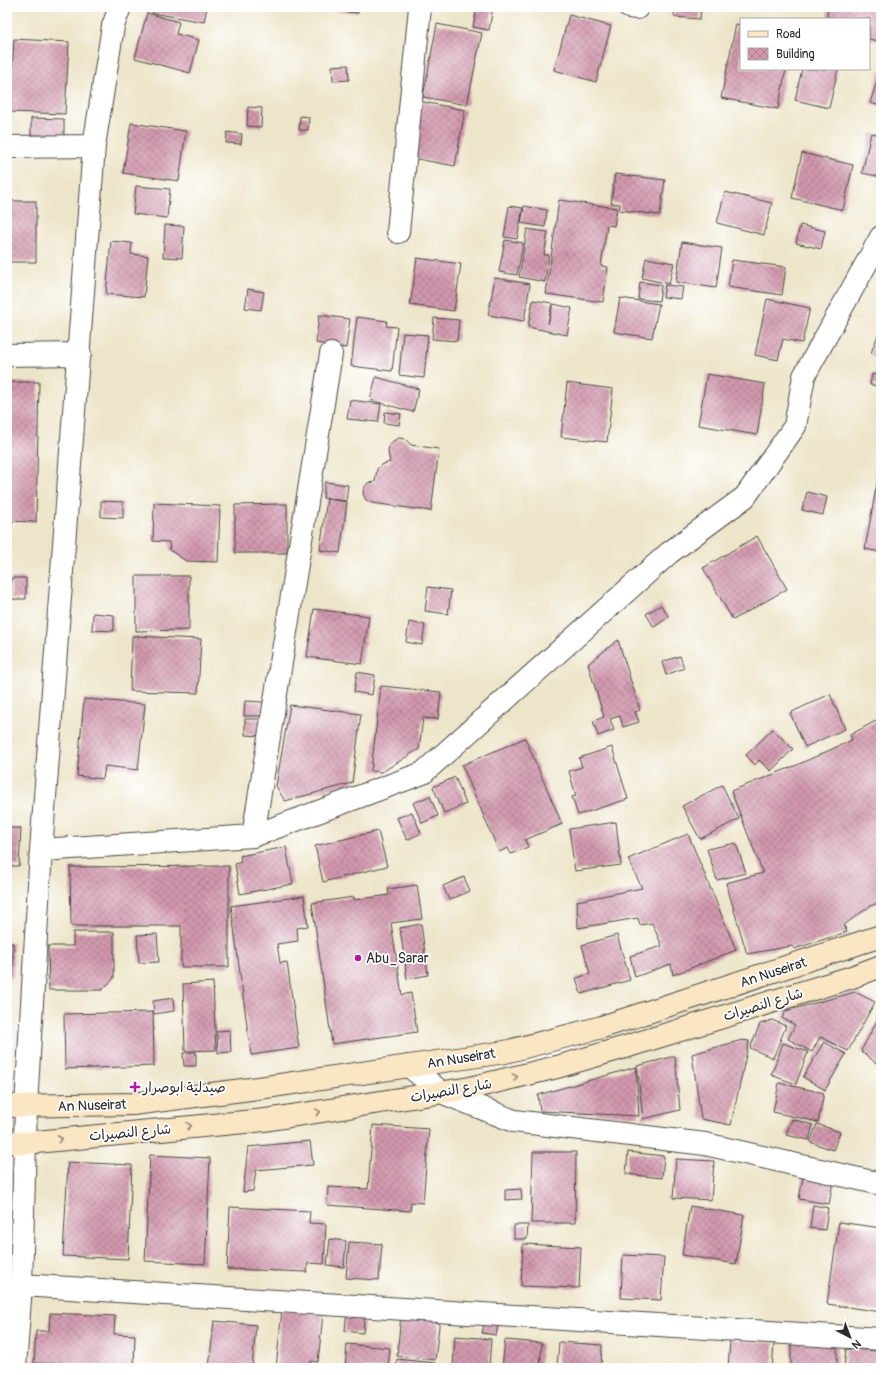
<svg xmlns="http://www.w3.org/2000/svg" width="888" height="1375" viewBox="0 0 888 1375" font-family="Pangolin,'Playpen Sans Arabic',sans-serif">
  <style>
    .building { fill: url(#building-cross-hatch) }
    .lines { fill: none; stroke-linecap: round; stroke-linejoin: round }
    .minor-casing { stroke: #484743; stroke-width: 24 }
    .tertiary-casing { stroke: #484743; stroke-width: 24 }
    .secondary-casing { stroke: #484743; stroke-width: 24 }
    .minor { stroke: #fff; stroke-width: 22 }
    .tertiary { stroke: #fff; stroke-width: 22 }
    .secondary { stroke: #fbe6c3; stroke-width: 22 }
    .oneway { stroke: #938877 }
    .poi-dot { fill: #b5179e; stroke: #fff; stroke-width: 1.5 }
    .labels { text-anchor: middle; stroke-width: 3.5; stroke-linejoin: round; paint-order: stroke }
    .poi-label { font-size: 14px; fill: #2b2b2b; stroke: #fff; text-anchor: start }
    .street-label { font-size: 14px; fill: #2b2b2b; stroke: #fff }
  </style>
  <defs>
    <pattern id="building-cross-hatch" width="8" height="8" patternUnits="userSpaceOnUse"><rect width="8" height="8" fill="#d298ae"/><path d="M0 0l8 8M0 8l8-8" fill="none" stroke="#ab7c8e"/></pattern>
  </defs>
  <rect width="100%" height="100%" fill="#fff"/>
  <filter id="ink" filterUnits="userSpaceOnUse"><feTurbulence type="fractalNoise" baseFrequency=".025" numOctaves="2"/><feDisplacementMap in="SourceGraphic" scale="8" xChannelSelector="R" yChannelSelector="G"/><feConvolveMatrix kernelMatrix="1 2 1 2 8 2 1 2 1" color-interpolation-filters="sRGB"/></filter>
  <filter id="wash" filterUnits="userSpaceOnUse"><feTurbulence type="fractalNoise" baseFrequency=".012" numOctaves="4" result="noise"/><feDisplacementMap in="SourceGraphic" scale="16" xChannelSelector="R" yChannelSelector="G"/><feGaussianBlur stdDeviation="0.9" result="paint"/><feColorMatrix in="noise" values="0 0 0 0 0 0 0 0 0 0 0 0 0 0 0 0 0 1.4 0 .05"/><feComposite in="paint" operator="in"/></filter>
  <g filter="url(#wash)">
    <rect width="100%" height="100%" fill="#ede5c9"/>
    <g id="blocks">
      <path class="building" d="M153,7H207L204,22L152,13Z
        M336,7H359L358,13L336,11Z
        M477,7H493L489,30L473,27Z
        M675,7H701L700,19L674,17Z
        M829,7H881V27L877,41L869,39V19H826Z
        M147,13L179,22L176,34L199,40L190,73L135,58Z
        M569,15L611,26L596,82L554,70Z
        M437,24L482,33L467,105L423,97Z
        M736,24L741,25V69H786L778,109L721,98Z
        M14,39L69,42L65,114L10,112Z
        M348,65L349,80L333,81L332,66Z
        M802,69H838L829,108L795,100Z
        M881,69V106L870,103Z
        M423,102L465,110L455,166L412,158Z
        M248,107L262,108L261,127L247,126Z
        M300,116L309,117L308,130H299Z
        M31,118L64,119V136L31,135Z
        M131,123L186,131L179,181L123,173Z
        M227,132L242,134L241,144L226,143Z
        M871,133L881,135V177L862,173Z
        M802,153L853,165L843,210L792,198Z
        M615,174L665,180L660,215L619,210L620,204L611,203Z
        M136,186L170,189L167,218L133,214Z
        M725,192L772,203L764,235L717,223Z
        M559,200L617,208L614,226L607,225L601,266L608,267L603,302L546,294Z
        M7,201H36V262H7Z
        M509,206L523,208L517,239L504,237Z
        M524,206L547,210L545,227L521,223Z
        M165,225L184,226L182,258L163,257Z
        M800,225L825,231L821,249L796,243Z
        M527,229L548,232L544,255H549L545,282L519,277Z
        M505,240L523,243L517,275L499,272Z
        M111,241L132,243L131,254L148,256L144,297L106,294Z
        M682,242L722,248L716,288L676,282Z
        M417,258L461,264L454,311L410,305Z
        M646,258L674,263L669,284L642,278Z
        M732,260L786,267L782,295L728,287Z
        M495,278L530,284L524,321L488,315Z
        M640,282L661,285L659,301L638,299Z
        M665,285L683,287L681,299L663,297Z
        M248,289L264,292L261,310L245,308Z
        M620,298L659,304L652,338L614,332Z
        M767,299L810,308L802,343L783,339L778,360L755,355Z
        M533,300L552,303L548,324L553,304L572,308L567,335L528,327Z
        M319,315L350,319L346,348L316,343Z
        M357,317L387,321L386,326L397,327L392,371L351,366Z
        M434,318L459,320L457,341L432,339Z
        M881,327V357L871,353Z
        M403,333L428,335L424,378L399,375Z
        M707,374L765,384L757,435L698,425Z
        M872,374L881,375V386L870,385Z
        M376,377L419,389L413,412L370,400Z
        M7,382H39L36,522L7,521Z
        M567,383L613,389L607,442L561,437Z
        M350,400L381,404L378,422L347,419Z
        M385,412L401,414L399,425L384,423Z
        M399,438L405,439L411,445L439,449L431,511L372,503L366,500L363,494L364,488L368,483L375,482L377,469L381,465L390,462L388,452L389,446L393,441Z
        M879,472H881V552L865,549Z
        M325,482L348,485L346,501L323,498Z
        M807,492L827,497L823,515L802,510Z
        M327,499L347,502L340,553L320,550Z
        M101,501L123,502V518L101,517Z
        M154,503L220,506L218,562L186,561L170,550L169,542L153,541Z
        M287,504V553H235V505Z
        M757,536L787,589L733,620L703,568Z
        M136,576H189V630L136,631Z
        M11,578H26V599H11Z
        M428,587L451,590L448,614L425,611Z
        M661,605L669,617L654,627L646,614Z
        M314,609L369,616L362,664L307,657Z
        M93,613L114,615V631L92,630Z
        M409,622L425,625L422,645L406,642Z
        M132,636L201,639L198,693L130,691Z
        M618,640L640,710L635,712L639,722L623,727L620,716L610,719L614,730L598,736L593,721L604,717L588,664Z
        M680,656L684,668L666,675L662,662Z
        M357,672L375,675L372,695L354,692Z
        M381,686L441,692L438,719L423,718L419,749L382,772L371,771Z
        M830,694L845,729L805,747L790,713Z
        M84,699L145,704L138,770L105,766L103,779L77,776Z
        M245,701L263,702L262,716H244Z
        M290,705L361,714L352,783L285,801L276,786Z
        M881,718V902L870,906L844,925L847,932L794,949L792,946L747,954L726,883L763,873L731,791L797,765L852,740L850,735Z
        M245,719H262V736L245,735Z
        M773,729L793,749L771,771L759,760L755,765L746,755Z
        M525,738L562,824L525,840L528,847L511,854L508,848L499,852L462,765Z
        M612,747L628,799L578,815L572,797L576,796L569,771L582,767L579,758Z
        M455,777L466,804L444,813L433,787Z
        M722,785L739,819L700,839L682,806Z
        M430,796L438,816L422,823L413,803Z
        M412,812L421,833L407,840L397,818Z
        M616,822L621,865L575,871L569,829Z
        M7,828H21L19,866H7Z
        M378,831L387,866L323,882L315,846Z
        M688,834L736,950L673,975L671,964L635,977L630,956L662,946L652,923L640,925L638,918L578,928L577,901L642,888L628,859Z
        M736,843L746,873L717,880L707,849Z
        M286,847L293,884L240,894L235,864L241,862L240,856Z
        M229,866V967H181V926H71L70,867Z
        M464,877L470,891L449,900L443,886Z
        M417,885L422,919L391,923L402,995L411,993L417,1032L332,1044L312,903L354,897V900L389,895L388,889Z
        M304,896L308,926L297,928L298,941L277,944L280,963L287,962L299,1048L251,1055L231,906Z
        M421,924L428,975L407,979L400,928Z
        M73,932H114V978L102,990H49L48,946H73Z
        M157,934L159,962L139,963L137,935Z
        M617,935L630,980L581,994L576,978L590,974L582,945Z
        M7,943H13V978H7Z
        M213,982L216,1050L185,1051L183,984Z
        M855,992L875,1002L848,1051L820,1037L812,1052L788,1039L795,1025L782,1018L786,1011Z
        M173,998L174,1011L154,1014L153,1001Z
        M153,1012L154,1066L65,1069L64,1014Z
        M881,1013V1067L861,1051Z
        M772,1020L786,1026L773,1058L750,1048L760,1024Z
        M230,1030L231,1052L218,1053L217,1031Z
        M742,1040L749,1041L731,1125L701,1119L692,1054Z
        M824,1042L846,1054L825,1090L803,1077Z
        M783,1043L808,1052L796,1084L771,1075Z
        M196,1052V1066H184L183,1053Z
        M675,1056L680,1110L643,1119L637,1066Z
        M636,1067L639,1116L540,1111L538,1095Z
        M779,1083L824,1093L818,1122L773,1112Z
        M792,1119L813,1125L809,1140L786,1135Z
        M817,1124L840,1132L833,1150L810,1142Z
        M373,1125L429,1129L423,1203L411,1202L410,1211L327,1205L328,1187L368,1189Z
        M310,1141L313,1165L256,1170L253,1191L243,1192L248,1147Z
        M533,1152H576L575,1223H531Z
        M628,1152L664,1156L662,1178L626,1174Z
        M150,1155L210,1158L205,1264L145,1261Z
        M676,1159L714,1161L711,1200L673,1198Z
        M68,1162L132,1165L128,1259L63,1256Z
        M803,1177L833,1182L829,1204L799,1199Z
        M521,1189L522,1199L505,1200V1190Z
        M813,1205L828,1208L825,1230L810,1228Z
        M690,1206L744,1215L736,1264L682,1255Z
        M230,1207L310,1211L309,1223L326,1224L324,1264L308,1263L307,1272L227,1269Z
        M839,1222L881,1228V1312L827,1304Z
        M514,1225H528L527,1239H514Z
        M330,1239L346,1241L344,1267L327,1265Z
        M349,1242L382,1244L379,1280L346,1278Z
        M523,1244L581,1247L579,1288L521,1286Z
        M623,1255L664,1257L661,1300L621,1298Z
        M282,1310L323,1314L318,1362L311,1361L310,1368H276Z
        M347,1310L365,1311L363,1333L345,1331Z
        M50,1313L115,1316L114,1334L135,1335L134,1368L34,1363L36,1331H49Z
        M401,1315L440,1318L435,1360L397,1356Z
        M485,1319L499,1321L496,1335L482,1333Z
        M214,1321L256,1325L252,1368H209Z
        M455,1336L491,1339L489,1368H453Z
        M505,1340L542,1343L540,1368H502Z
        M730,1340L774,1343L772,1368H728Z
        M559,1342L602,1345L601,1368H557Z
        M791,1343H837V1368H791Z
        M347,1344L390,1348L388,1368H345Z
        M846,1349L881,1351V1368H844Z
        M397,1359L435,1363V1368H396Z"/>
    </g>
  </g>
  <g filter="url(#ink)">
    <use href="#blocks" fill-opacity="0" stroke="#484743" stroke-width="1"/>
    <g class="lines">
      <defs>
        <path id="minor" d="M629,7L637,8
          M7,147L94,146
          M398,232L420,7
          M7,355L80,354
          M253,836L331,354
          M41,850L253,836L423,773L669,553L745,497L795,426L804,376L881,237
          M409,1066L441,1092L514,1121L705,1144L881,1184
          M26,1106L41,850L94,146L113,26L120,7
          M21,1285L881,1339"/>
        <path id="tertiary" d="M15,1368L21,1285L26,1106"/>
        <path id="secondary" d="M7,1106L133,1104L266,1087L505,1052L602,1027L881,936
          M7,1142L25,1143L265,1120L470,1088L557,1067L622,1048L852,977L881,966"/>
      </defs>
      <use href="#minor" class="minor-casing"/>
      <use href="#tertiary" class="tertiary-casing"/>
      <use href="#secondary" class="secondary-casing"/>
      <use href="#minor" class="minor"/>
      <use href="#tertiary" class="tertiary"/>
      <use href="#secondary" class="secondary"/>
    </g>
    <defs><path id="oneway-chevron" d="M-2-3.5L2.5 0L-2 3.5" fill="none" stroke-width="1.6" stroke-linecap="round" stroke-linejoin="round"/></defs>
    <g class="oneway">
      <use href="#oneway-chevron" transform="translate(515 1077) rotate(-14)"/>
      <use href="#oneway-chevron" transform="translate(318 1112) rotate(-9)"/>
      <use href="#oneway-chevron" transform="translate(189 1126) rotate(-5)"/>
      <use href="#oneway-chevron" transform="translate(60 1139) rotate(-6)"/>
    </g>
  </g>
  <g class="poi-dot">
    <circle cx="358" cy="958" r="4"/>
    <path d="M133 1081h4v4h4v4h-4v4h-4v-4h-4v-4h4z"/>
  </g>
  <g class="labels">
    <g class="poi-label">
      <text x="366" y="963">Abu_Sarar</text>
      <text x="143" y="1092">صيدلية ابوصرار</text>
    </g>
    <g class="street-label">
      <text transform="translate(773 972) rotate(-18)" y="5">An Nuseirat</text>
      <text transform="translate(763 1004) rotate(-17)" y="5">شارع النصيرات</text>
      <text transform="translate(461 1058) rotate(-9)" y="5">An Nuseirat</text>
      <text transform="translate(451 1090) rotate(-10)" y="5">شارع النصيرات</text>
      <text transform="translate(92 1105) rotate(-2)" y="5">An Nuseirat</text>
      <text transform="translate(130 1132) rotate(-5)" y="5">شارع النصيرات</text>
    </g>
  </g>
  <rect width="888" height="1375" fill="none" stroke="#fff" stroke-width="24"/>
  <rect x="740" y="18" width="130" height="52" fill="#ffffff" stroke="#aaaaaa"/>
  <rect x="748" y="31" width="20" height="6" fill="#fbe6c3" stroke="#aaaaaa"/>
  <text x="776" y="38" font-size="12" fill="#2b2b2b">Road</text>
  <rect x="748" y="48" width="20" height="12" fill="url(#building-cross-hatch)" stroke="#aaaaaa"/>
  <text x="776" y="58" font-size="12" fill="#2b2b2b">Building</text>
  <g transform="translate(850 1337) rotate(138)" stroke="#ffffff" stroke-width="3" paint-order="stroke">
  <path d="M0-3L7 15L0 10L-7 15Z" fill="#2b2b2b"/>
  <text y="-6" font-size="11" font-weight="bold" text-anchor="middle" fill="#2b2b2b">N</text>
  </g>
</svg>
